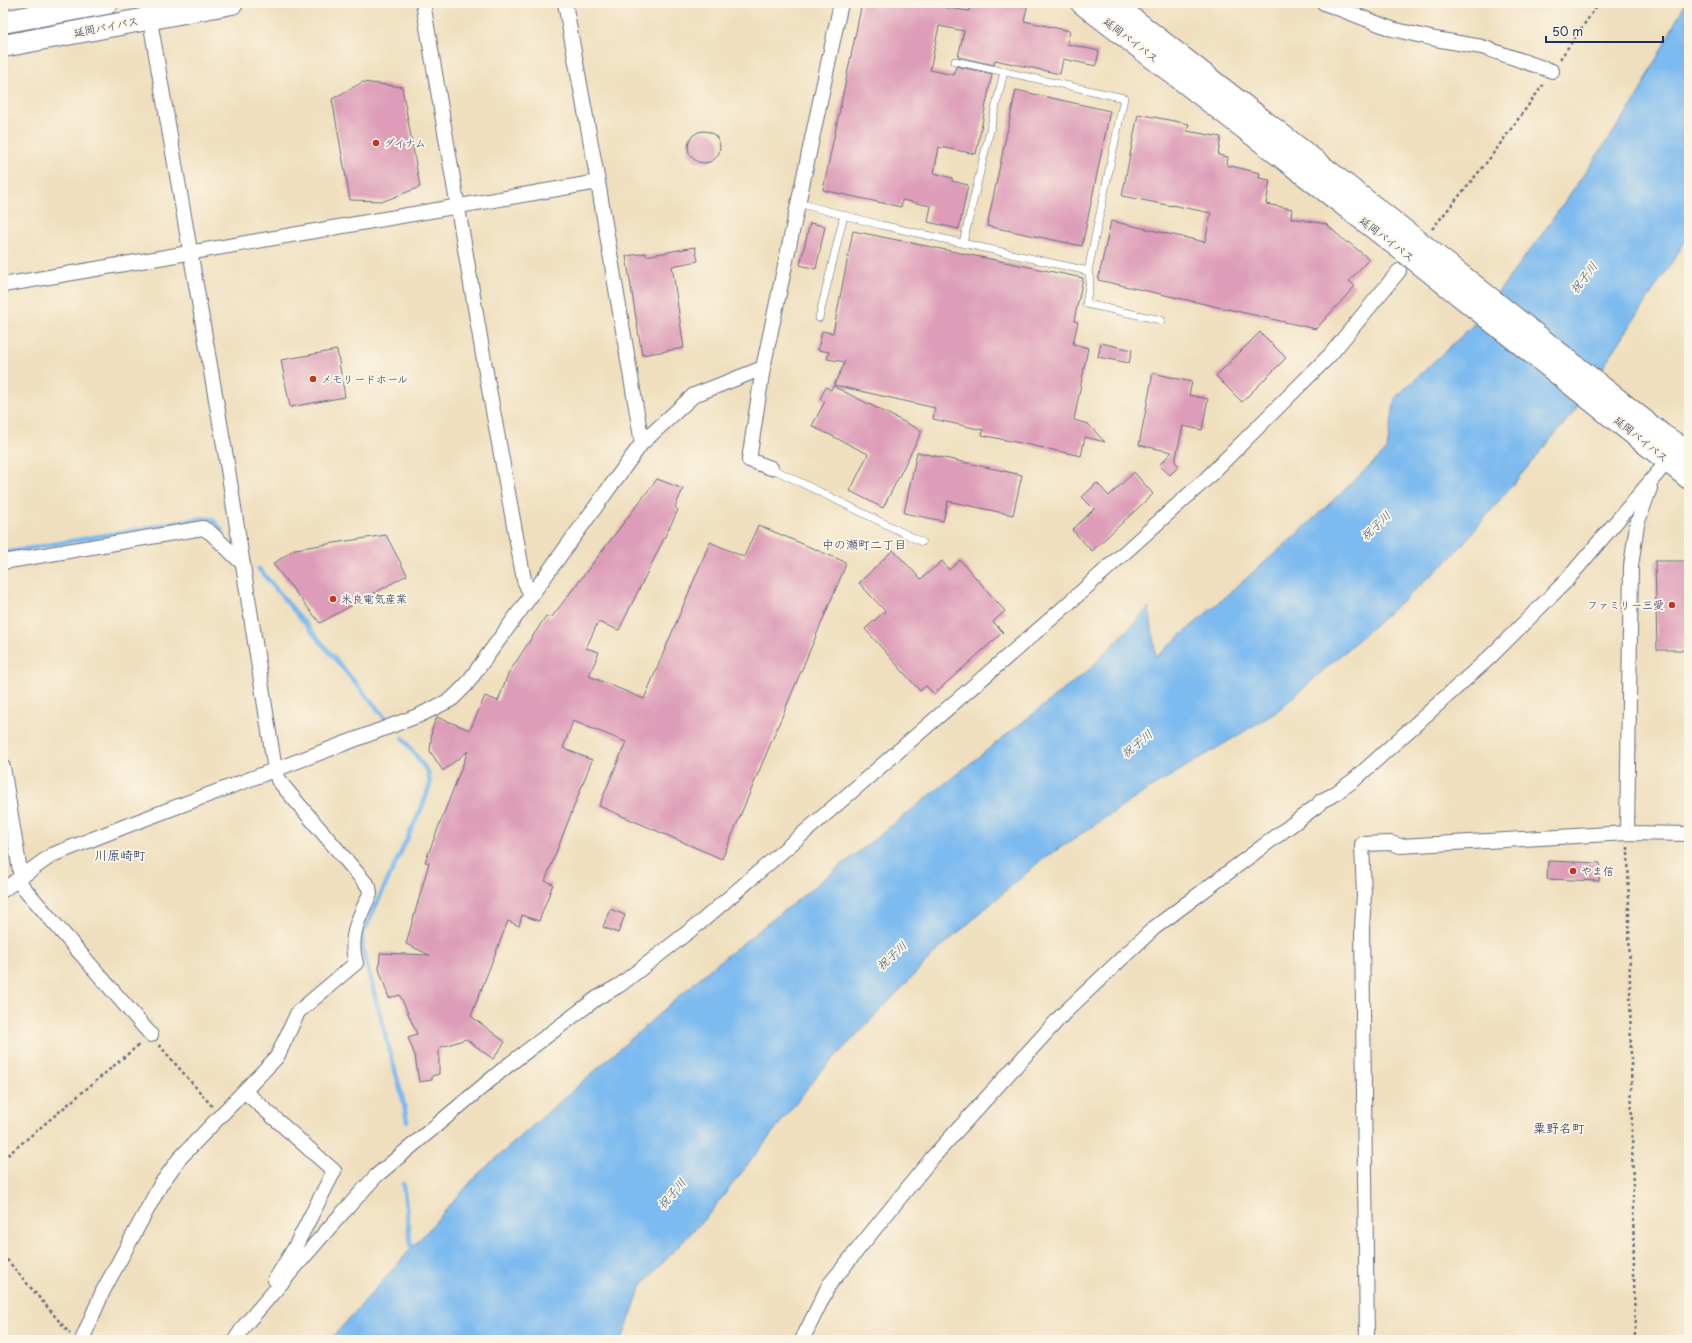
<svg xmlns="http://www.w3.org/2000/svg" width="1692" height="1343" viewBox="0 0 1692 1343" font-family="'Playpen Sans','Klee One',sans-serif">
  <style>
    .water { fill: #7bbaef; stroke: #4b74a6 }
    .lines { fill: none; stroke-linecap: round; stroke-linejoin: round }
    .stream { stroke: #7bbaef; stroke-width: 4.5 }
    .building { fill: #dd9cb8 }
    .lane-casing { stroke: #656d80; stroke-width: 8 }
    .street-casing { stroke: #656d80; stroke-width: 16 }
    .highway-casing { stroke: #656d80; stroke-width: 24 }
    .path { stroke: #656d80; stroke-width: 2.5; stroke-dasharray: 3 3; stroke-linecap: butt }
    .lane { stroke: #fff; stroke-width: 7 }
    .street { stroke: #fff; stroke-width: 14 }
    .highway { stroke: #fff; stroke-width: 22 }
    .poi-dot { fill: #c8321e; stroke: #fcf5e5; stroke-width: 1.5 }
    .labels { text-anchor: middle; stroke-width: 4; stroke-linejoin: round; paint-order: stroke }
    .street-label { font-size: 11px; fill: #1b2f5e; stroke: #fcf5e5 }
    .poi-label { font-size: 11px; fill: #1b2f5e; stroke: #fcf5e5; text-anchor: start }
    .water-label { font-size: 12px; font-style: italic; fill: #38598a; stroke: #fcf5e5 }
    .neighbourhood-label { font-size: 12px; fill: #1b2f5e; stroke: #fcf5e5 }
    .quarter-label { font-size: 13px; fill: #1b2f5e; stroke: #fcf5e5 }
  </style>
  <rect width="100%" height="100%" fill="#fcf5e5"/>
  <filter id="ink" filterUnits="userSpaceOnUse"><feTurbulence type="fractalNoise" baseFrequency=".025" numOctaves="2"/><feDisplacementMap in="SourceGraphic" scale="8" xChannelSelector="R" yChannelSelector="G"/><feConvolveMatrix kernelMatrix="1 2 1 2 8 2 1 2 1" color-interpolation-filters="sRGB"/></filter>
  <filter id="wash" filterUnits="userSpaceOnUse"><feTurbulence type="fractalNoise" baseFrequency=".012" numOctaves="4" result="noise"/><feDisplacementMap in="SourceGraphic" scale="16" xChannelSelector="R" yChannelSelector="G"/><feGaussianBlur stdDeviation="0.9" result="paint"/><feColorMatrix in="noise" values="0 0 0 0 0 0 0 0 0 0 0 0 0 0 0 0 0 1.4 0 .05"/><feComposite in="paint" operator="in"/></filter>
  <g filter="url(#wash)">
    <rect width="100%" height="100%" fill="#efdfbe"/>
    <path class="water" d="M1685,3H1689V236L1573,413L1451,558L1275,713L1149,789L1040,861L938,950L816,1077L710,1213L641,1286L622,1340H330L477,1175L710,969L1090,669L1149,607L1156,657L1296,535L1387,450L1395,398L1473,325L1540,237L1635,101Z"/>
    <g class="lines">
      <path class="stream" d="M3,553L202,518L212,519L222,530
        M259,569L385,718
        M403,738L428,772L430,785L422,807L362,935L363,951L403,1100L407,1121
        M403,1184L412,1254"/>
    </g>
    <g id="blocks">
      <path class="building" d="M862,3H944L943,7L969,11L971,3H1028L1024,21L1070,31L1067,44L1099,51L1096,66L1063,59L1060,74L995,60L994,65L958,57L964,31L939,26L930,70L954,75L956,66L992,74L976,154L939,147L934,173L952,178V181L968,185L959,229L928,222L931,206L902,200L901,207L823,190Z
        M363,82L402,87L420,187L384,201L350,200L332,99Z
        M1016,90L1110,111L1082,246L987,226Z
        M1138,114L1189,124L1187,131L1221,137L1218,155L1228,157L1227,165L1260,173L1259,178L1270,180L1266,204L1292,209L1291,218L1326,224L1347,243L1348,242L1369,259L1349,281L1355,286L1316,329L1098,280L1111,221L1205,242L1211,213L1172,205V206L1122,196Z
        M688 147a16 16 0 1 1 32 0a16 16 0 1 1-32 0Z
        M810,223L825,226L816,269L800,265Z
        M853,231L1083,278L1074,321L1078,322L1073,344L1088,348L1074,420L1088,424L1105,442L1085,437L1081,456L982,435L983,430L933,419L935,408L834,385L845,362L827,359L829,352L818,350L822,331L833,333Z
        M695,247L698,261L672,266L684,348L642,355L626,256L646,253V256Z
        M1260,332L1286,358L1242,402L1216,376Z
        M1101,343L1132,350L1129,363L1098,357Z
        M337,350L345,397L290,407L281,360Z
        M1153,373L1192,382L1189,395L1208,399L1202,430L1183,426L1175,462L1179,466L1170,475L1159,465L1172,452L1139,445Z
        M833,386L922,431L883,508L850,491L868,454L812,426L825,401L820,399L826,387L831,390Z
        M917,452L1022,475L1013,515L948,501L943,521L904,513Z
        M1134,472L1153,494L1092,551L1072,530L1094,509L1082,497L1097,483L1109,496Z
        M657,479L683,489L675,507L678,510L619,630L598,622L586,648L599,652L589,676L644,699L710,542L744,557L758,525L845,562V567L722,859L599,806L626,742L573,721L563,748L592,760L545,881L553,884L539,921L522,915L519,926L508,921L471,1016L505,1042L493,1059L466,1039L439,1048V1074L432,1076V1080L419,1082L415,1056L408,1037L417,1034L400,995L389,998L379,969L380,953L430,955L406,944L429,863L425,862L468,751L443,771L430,751L432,729L437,717L470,730L485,696L498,701L508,674L546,616L551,618Z
        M386,535L407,575L320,623L273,564L295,549Z
        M893,550L921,579L942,561L949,570L960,560L1005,611L993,622L1003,632L934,694L926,686L920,691L865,629L885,611L859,583Z
        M1655,561H1689V650H1657Z
        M1548,861L1600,863L1599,881L1547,879Z
        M610,909L625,915L618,933L603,927Z"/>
    </g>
  </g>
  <g filter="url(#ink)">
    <use href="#blocks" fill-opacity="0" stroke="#656d80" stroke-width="1"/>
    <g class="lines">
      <defs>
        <path id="lane" d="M798,203L881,225L1088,271L1124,98L955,61
          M963,243L1004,72
          M1088,271L1090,280L1086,304L1161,320
          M819,318L844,215
          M771,468L922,542"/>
        <path id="street" d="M423,3L487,378L524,580L531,596
          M565,3L598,182L642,443
          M1324,3L1392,29L1435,39L1482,47L1552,71
          M3,285L598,182
          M763,368L749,460L771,468
          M3,562L203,528L211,533L243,564
          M3,767L21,877
          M1627,833L1631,566L1637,524L1650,488
          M17,880L151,1035
          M3,890L52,855L131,824L420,715L452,699L466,685L642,443L694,395L763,368L841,3
          M244,1091L334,1171L294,1249L275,1280
          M82,1340L103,1291L161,1184L179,1159L277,1057L298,1012L356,963C348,937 359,917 370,894L369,887L278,780L275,770L227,463L147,3
          M235,1340L245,1325L329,1228L376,1176L507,1066L597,998L620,985L701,922L1060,611L1205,480L1330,355L1399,271
          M802,1340L829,1285L932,1158L1063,1014L1154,928L1318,805L1321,801L1333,795L1354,780L1490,657L1566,581L1672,456
          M1367,1340L1362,928L1364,895L1362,844L1391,843L1400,846L1627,833L1689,834"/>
        <path id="highway" d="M1082,3L1413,258L1689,478
          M1112,3L1420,243L1662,435L1689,453
          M3,22L107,3
          M3,46L232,3"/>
      </defs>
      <use href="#lane" class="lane-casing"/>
      <use href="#street" class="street-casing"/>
      <use href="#highway" class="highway-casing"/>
      <path class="path" d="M1560,59L1599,3
        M1432,229L1487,162L1543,85
        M1628,847L1635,1340
        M159,1045L212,1106
        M3,1159L141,1043
        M3,1255L70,1334"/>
      <use href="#lane" class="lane"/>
      <use href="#street" class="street"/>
      <use href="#highway" class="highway"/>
    </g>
  </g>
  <g class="poi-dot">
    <circle cx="376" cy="143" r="4"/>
    <circle cx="313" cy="379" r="4"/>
    <circle cx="333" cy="599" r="4"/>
    <circle cx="1672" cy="605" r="4"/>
    <circle cx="1573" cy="871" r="4"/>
  </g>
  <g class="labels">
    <g class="street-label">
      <text transform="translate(106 27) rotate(-11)" y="4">延岡バイパス</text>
      <text transform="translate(1131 40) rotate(38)" y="4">延岡バイパス</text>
      <text transform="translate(1387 239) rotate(38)" y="4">延岡バイパス</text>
      <text transform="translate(1641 439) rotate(39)" y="4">延岡バイパス</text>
    </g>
    <g class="poi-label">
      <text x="384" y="147">ダイナム</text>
      <text x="321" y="383">メモリードホール</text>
      <text x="341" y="603">米良電気産業</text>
      <text x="1664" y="609" text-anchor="end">ファミリー三愛</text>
      <text x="1581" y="875">やま信</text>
    </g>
    <g class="water-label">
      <text transform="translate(1584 278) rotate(-53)" y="4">祝子川</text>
      <text transform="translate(1376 526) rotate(-44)" y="4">祝子川</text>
      <text transform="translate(1137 744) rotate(-40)" y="4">祝子川</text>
      <text transform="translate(892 956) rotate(-43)" y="4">祝子川</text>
      <text transform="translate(672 1194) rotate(-50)" y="4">祝子川</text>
    </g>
    <g class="neighbourhood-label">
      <text x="864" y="549">中の瀬町二丁目</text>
    </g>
    <g class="quarter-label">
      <text x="120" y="860">川原崎町</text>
      <text x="1559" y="1133">粟野名町</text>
    </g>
  </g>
  <rect width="1692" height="1343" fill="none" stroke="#fcf5e5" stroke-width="16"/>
  <path d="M1546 36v6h117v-6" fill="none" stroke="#1b2f5e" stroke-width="2"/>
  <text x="1552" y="36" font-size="12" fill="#1b2f5e" stroke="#fcf5e5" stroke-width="3" paint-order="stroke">50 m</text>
</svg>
